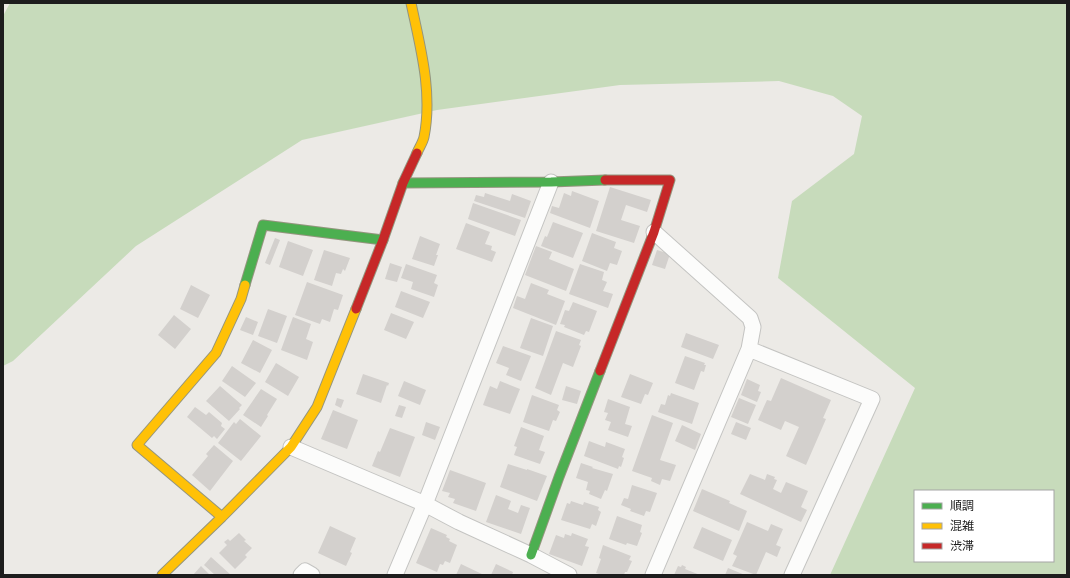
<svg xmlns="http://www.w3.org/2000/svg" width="1070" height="578" viewBox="0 0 1070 578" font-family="Manrope,'Noto Sans JP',sans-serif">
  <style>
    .forest { fill: #c7dbbb; fill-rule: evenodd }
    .building { fill: #d3d0cd }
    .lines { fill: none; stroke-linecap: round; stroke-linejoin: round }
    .street-casing { stroke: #c4c4c2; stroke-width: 17 }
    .fast-casing { stroke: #94957e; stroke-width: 11 }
    .slow-casing { stroke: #94957e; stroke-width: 11 }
    .jam-casing { stroke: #94957e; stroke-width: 11 }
    .street { stroke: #fcfcfb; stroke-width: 15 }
    .fast { stroke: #4caf50; stroke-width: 9 }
    .slow { stroke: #ffc107; stroke-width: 9 }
    .jam { stroke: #c62828; stroke-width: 9 }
  </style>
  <rect width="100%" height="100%" fill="#eceae6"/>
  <path class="forest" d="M10,3H1067V575H830L915,388L778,278L792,201L854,154L862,116L833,96L779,81L620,85L437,110L302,140L136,246L13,361L3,366V16ZM915,491H1053V561H915Z"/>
  <path class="building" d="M610,187L651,200L647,212L626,205L621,220L640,226L634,243L596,231Z
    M572,191L599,201L590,228L550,213L552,206L559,208L564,193L571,196Z
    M485,193L510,201L512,194L531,201L525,218L474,201L476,195L484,197Z
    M473,203L521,220L515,236L468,219Z
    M553,222L583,233L573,258L541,246L545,236L547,237Z
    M466,223L490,232L485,244L492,246L491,250L496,252L492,262L456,249Z
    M592,233L616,242L614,248L622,251L617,265L610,263L607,271L582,261Z
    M420,236L440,244L436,255H438L434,266L412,259Z
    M275,238L280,240L270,265L265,263Z
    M288,241L313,250L303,276L279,267Z
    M536,246L552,252L549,259L574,269L566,291L525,275Z
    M324,250L350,258L345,271L343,269L341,274L336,273L332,286L314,280Z
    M657,250L670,254L665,269L652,265Z
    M390,263L402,267L397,282L385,279Z
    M406,264L437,275L434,283L438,285L434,297L411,289L413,282L401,278Z
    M580,264L604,272L602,280L607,282L603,291L613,294L608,308L569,294Z
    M307,282L343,295L338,310L334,309L330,322L322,319L320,324L295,315Z
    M531,283L549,290L547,294L565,301L556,325L513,308L517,296L525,299Z
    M191,285L210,295L198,318L180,309Z
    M401,291L430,302L423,318L395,307Z
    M573,302L597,311L589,332L586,331L584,335L564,327L565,325L560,324L565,310L569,311Z
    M268,309L287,316L277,343L258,336Z
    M391,313L414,322L406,339L384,330Z
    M174,315L191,329L175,349L158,335Z
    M246,317L258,322L253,335L240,330Z
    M293,317L311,324L306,339L313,342L307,360L281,350Z
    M531,318L553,326L543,356L520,348Z
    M556,331L581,340L579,345L581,346L573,367L563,363L551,395L535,388Z
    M686,333L719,345L713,359L681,347Z
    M253,340L272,350L260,373L241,363Z
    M503,346L531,356L521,381L506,375L509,368L496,363Z
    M685,356L705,363L704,365H706L704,372L701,371L694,390L675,383Z
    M276,363L299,377L288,396L265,382Z
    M232,366L256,383L245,397L222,381Z
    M363,374L389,383L388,386L387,385L381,403L356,394Z
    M630,374L653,383L648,395L645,394L641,404L621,397Z
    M781,378L831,400L823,418L826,419L806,465L786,456L799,427L785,421L781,430L758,420L767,400L771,401Z
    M747,379L760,385L758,391L761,392L757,402L741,395Z
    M404,381L426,390L420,405L398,396Z
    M500,381L520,389L510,414L483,405L490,386L497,389Z
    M220,386L242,405L239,408L240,409L229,421L206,401Z
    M566,386L581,391L577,404L562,400Z
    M261,389L277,399L267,415L268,416L261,427L243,415Z
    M671,393L699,403L692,424L658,412L661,404L665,405L668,395L670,396Z
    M532,395L559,405L557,410L560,412L556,421L553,420L549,431L523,422Z
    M337,398L344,400L341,408L335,405Z
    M739,398L756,405L748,424L731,417Z
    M608,399L630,407L625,424L632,426L628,437L608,430L611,422L605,420L608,413L604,412Z
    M399,405L406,407L402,418L395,416Z
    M195,407L206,415L209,412L222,423L221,426L225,429L217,439L214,436L212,438L187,417Z
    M333,410L358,420L347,449L321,439Z
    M652,415L673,423L660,460L676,465L670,481L662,479L660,485L651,481L652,478L632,471Z
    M240,419L261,436L241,461L218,443L234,422L236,424Z
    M426,422L440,427L435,440L422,435Z
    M736,422L751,428L746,440L731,434Z
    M682,425L701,434L695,450L675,441Z
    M521,427L544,436L539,450L545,452L540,464L514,455L517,447L514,446Z
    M390,428L415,437L400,477L372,466L378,451L380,452Z
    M589,441L605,447L606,442L625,449L622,457L624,458L621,467L619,466L618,469L584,456Z
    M214,445L233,461L210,491L192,475L208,456L206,454Z
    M581,463L593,467L592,468L613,474L607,491L605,490L601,499L589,494L590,491L586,490L588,482L576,478Z
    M508,464L527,470V469L547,476L537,501L500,487Z
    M450,470L486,483L476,511L453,503L455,499L448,497L450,493L442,491Z
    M750,474L765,480L767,474L775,477L774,479L777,480L773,489L781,493L786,482L808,491L801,507L807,510L801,522L740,494Z
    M632,485L657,493L650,512L646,511L644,516L630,511L631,509L621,505L624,498L628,499Z
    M702,489L730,501L729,503L747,511L739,531L693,511Z
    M496,495L511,501L508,509L518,513L521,505L530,508L521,534L486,522Z
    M571,501L583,505L584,502L599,507L598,510L601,512L596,526L592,524L590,529L561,520L567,503L570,504Z
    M617,516L642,525L640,532L642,533L637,546L627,543L626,545L609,539Z
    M747,522L768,531L771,524L783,529L776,545L781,547L777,557L766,552L756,575L732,566L737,556L733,554Z
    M330,526L356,538L350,552L352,553L346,566L318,553Z
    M702,527L732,540L723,561L693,548Z
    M431,528L447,535L446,537L450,539L449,541L457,545L450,563L445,561L443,565L440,564L437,572L416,563Z
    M239,533L246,540L244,541L252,548L245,555L247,557L235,569L219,553L227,545L224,542L228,539L230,541Z
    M572,533L588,539L585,546L589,547L582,566L549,554L556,535L564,538L565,534L571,536Z
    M603,545L631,556L629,560L632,561L627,572H625L624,575H609L606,574L602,575L596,573L601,559L599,558Z
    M211,557L231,575H215L204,565Z
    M461,564L484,575H456Z
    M496,564L513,572L512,575H491Z
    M682,565L686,567L685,569L700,575H674L678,566L681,567Z
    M201,566L210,575H193Z
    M728,568L745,575H725Z"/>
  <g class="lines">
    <defs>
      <path id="street" d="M749,349L872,399L792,575
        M291,447L425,504L459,522L531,555L569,575
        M301,575L305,571L312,575
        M395,575L425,504L551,182
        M653,575L749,349L753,327L750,318L654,232"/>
      <path id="fast" d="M403,183L551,182L605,180
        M245,285L263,225L383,240
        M531,555L559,477L600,371"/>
      <path id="slow" d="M411,3C420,46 433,92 424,137C423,142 419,148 417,153
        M222,517L137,445L216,353L241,299L245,285
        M162,575L222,517L291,447L317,407L356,309"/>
      <path id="jam" d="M356,309L383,240L403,183L417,153
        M600,371L654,232L670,180H605"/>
    </defs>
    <use href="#street" class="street-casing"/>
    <use href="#fast" class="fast-casing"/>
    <use href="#slow" class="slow-casing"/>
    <use href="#jam" class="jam-casing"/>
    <use href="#street" class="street"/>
    <use href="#fast" class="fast"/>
    <use href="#slow" class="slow"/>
    <use href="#jam" class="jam"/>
  </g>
  <rect width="1070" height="578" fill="none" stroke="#1d1d1d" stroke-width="8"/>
  <rect x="914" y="490" width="140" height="72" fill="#ffffff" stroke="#a5a5a5"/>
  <rect x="922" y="503" width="20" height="6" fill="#4caf50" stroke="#a5a5a5"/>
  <text x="950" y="510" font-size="12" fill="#1d1d1d">順調</text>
  <rect x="922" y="523" width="20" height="6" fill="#ffc107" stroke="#a5a5a5"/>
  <text x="950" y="530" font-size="12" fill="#1d1d1d">混雑</text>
  <rect x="922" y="543" width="20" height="6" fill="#c62828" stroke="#a5a5a5"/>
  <text x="950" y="550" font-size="12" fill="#1d1d1d">渋滞</text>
</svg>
